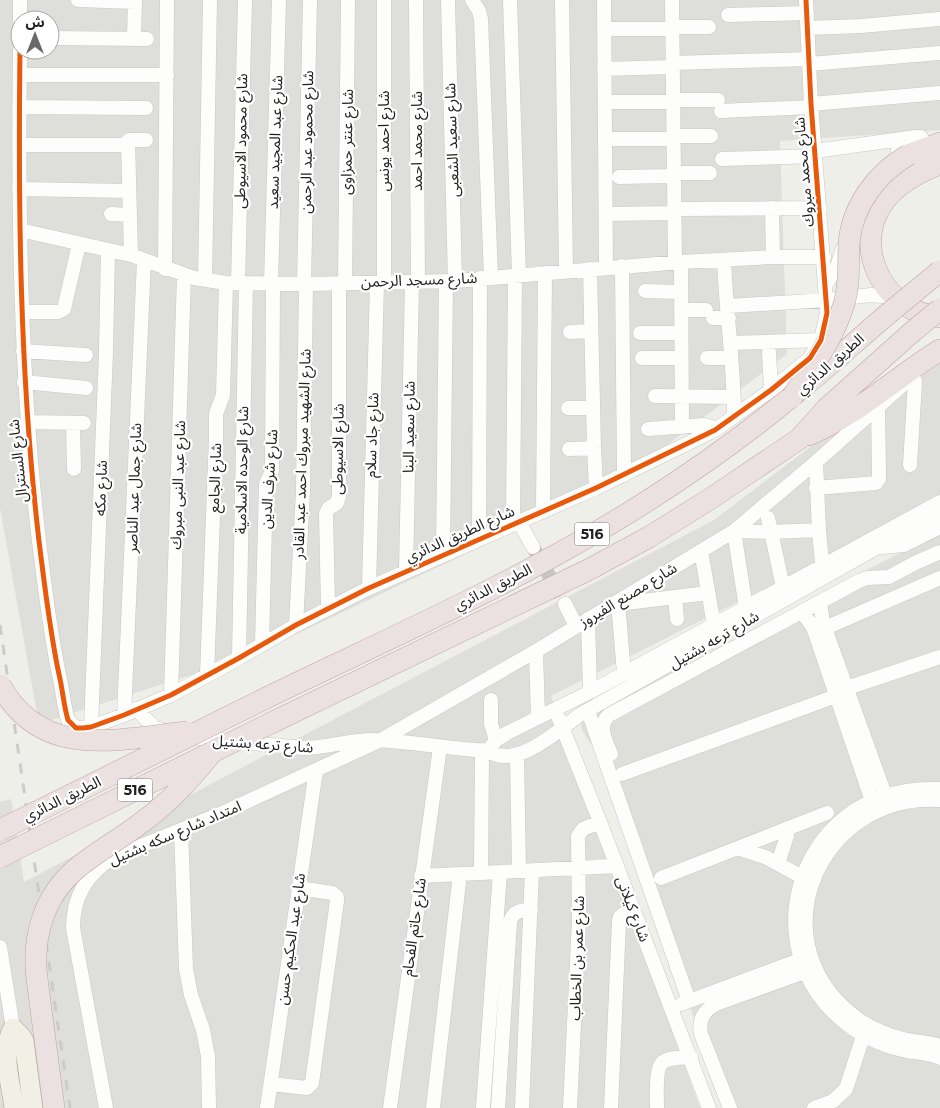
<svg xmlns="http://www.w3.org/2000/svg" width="940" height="1108" viewBox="0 0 940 1108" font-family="Montserrat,'Noto Sans Arabic',sans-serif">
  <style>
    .residential { fill: #dededb; fill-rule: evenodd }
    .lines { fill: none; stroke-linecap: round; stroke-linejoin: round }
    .minor-tunnel { stroke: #c6c6c2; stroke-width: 14; stroke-dasharray: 14 7; stroke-linecap: butt }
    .minor-casing { stroke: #c8c8c6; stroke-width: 15 }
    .major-casing { stroke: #a6a286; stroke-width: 20 }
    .highway-casing { stroke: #c4a2a5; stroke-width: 22 }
    .minor { stroke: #fdfdfc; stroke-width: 14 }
    .major { stroke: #f2efe6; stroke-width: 19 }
    .highway { stroke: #ebe1e0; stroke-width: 21 }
    .rail { stroke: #cbcbcb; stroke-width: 3; stroke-dasharray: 10 10; stroke-linecap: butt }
    .highway-bridge-casing { stroke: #c4a2a5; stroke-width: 22; stroke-linecap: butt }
    .highway-bridge { stroke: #ebe1e0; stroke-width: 21 }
    .cycleway-casing { stroke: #fff; stroke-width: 8 }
    .cycleway { stroke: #e8590c; stroke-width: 5 }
    .labels { text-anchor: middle; stroke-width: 4.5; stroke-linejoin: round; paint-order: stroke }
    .shield { fill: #fff; stroke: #646464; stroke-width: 1 }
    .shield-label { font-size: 14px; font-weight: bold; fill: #212121 }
    .street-label { font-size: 15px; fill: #212121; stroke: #fff }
  </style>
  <rect width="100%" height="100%" fill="#efefea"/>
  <path class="residential" d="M0,0H940V130L780,141L787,354L620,481L250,656L39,724L0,508ZM20,20H50V50H20Z
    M940,348V500L551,696L700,1108H0V802L11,799L24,882L714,520Z
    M940,532V1108H727L623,823L594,749L582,730L580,719Z"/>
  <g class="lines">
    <path class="minor-tunnel" d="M533,547L565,604"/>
    <defs>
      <path id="minor" d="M78,0L135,2
        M384,0V282
        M416,0L418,282
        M448,0L455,281
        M472,0L479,11L481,19L491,277
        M510,0L519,275
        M562,0L566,270
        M604,0L606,267
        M672,0L675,262
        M728,15L807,13
        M20,20V0
        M672,27H709
        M808,28L861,26L940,19
        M604,29H672
        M50,38L147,39
        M134,39L135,0
        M20,50C18,214 20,378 39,541C45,588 50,634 60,679C63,693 64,707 68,720L76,728H83L91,727L124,715L171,695L239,658L296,625L369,588L596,488L715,430L771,390L810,358L821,340L827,313L811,104L806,0
        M673,63L809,59
        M809,64L940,53
        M604,69L672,67
        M20,75H167
        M673,100H718
        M605,102H673
        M811,104L940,93
        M19,107L146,108
        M721,111L811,107
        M673,136H711
        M606,139H673
        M128,141L131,255
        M19,145H124L129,140H146
        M815,151L916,137
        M898,151L921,137
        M722,159L816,156
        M674,173H710
        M619,177L674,176
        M19,189L129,191
        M772,208L773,257
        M675,209L820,208
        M111,214L129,215
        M606,214L675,213
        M20,230L131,255L194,278L226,283L306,284L455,281L681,262L773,257H824
        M724,260C726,312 734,364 734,416
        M681,262L682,427
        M622,266L624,475
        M165,269L167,0
        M590,269L594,448L596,488
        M205,280L210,0
        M238,283L245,0
        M271,283L279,0
        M345,283L348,0
        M304,284L310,0
        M826,284L836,270L843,248
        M645,291L681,292
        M728,306L827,300L871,295L893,297
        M681,310H706
        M22,312H58L64,309L79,244
        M713,318H729
        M570,332L591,331
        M640,333H681
        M730,343L821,340
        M23,351L86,355
        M769,352L771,390
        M642,358H681
        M707,358H731
        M24,382L86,388
        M655,396L734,397
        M568,408H593
        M27,422L84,423
        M73,423L74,469
        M648,429L704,425L712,427L715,430
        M569,449L594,448
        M816,462L819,530L823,574
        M816,488L876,483L879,479V474L878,407
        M543,511L545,273
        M768,518L783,587
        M519,522L533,547
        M513,525L515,275
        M479,539L480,278
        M882,547L904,545L940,527
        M701,551L714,625
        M443,555L446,281
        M406,572L412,282
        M369,588L377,283
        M675,597L677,619
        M618,601L624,674
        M820,602L823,623L888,803
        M565,604L576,626
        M618,604L708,593
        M328,608L326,513L329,508L337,503L339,496V283
        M746,608L734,531L771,532L819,530
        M802,612L813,627L875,810
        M588,619L590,692
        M296,625L303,491L306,284
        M825,628L940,578
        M262,644L266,484L272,471L273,283
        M536,651L538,718
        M239,658L246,283
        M207,675L216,437V414L223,395L226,283
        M847,688L940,657
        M171,695L184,275
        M491,700V724L496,740
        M136,709L154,727L177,736L303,748C327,748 349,740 372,740C411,741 449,749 488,751C518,770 558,730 581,714L878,547L940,514
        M588,711L689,1001
        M124,715L144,260
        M559,719L600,822L709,1108
        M91,727L106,352L108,250
        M488,751L496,740L507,733L590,692L940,502
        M517,754L519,871
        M611,754C606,741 597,726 609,715L859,581L867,578L889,577L915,563L940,552
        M622,774L836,696
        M940,789C911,788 882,793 857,809C782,857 773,963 842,1020C860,1036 883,1046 907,1051C918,1053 929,1053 940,1058
        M940,800C823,792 757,934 849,1012C864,1025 883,1034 903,1039C915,1042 928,1042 940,1046
        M181,830L186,969L191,995L203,1030L208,1056L209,1108
        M738,848L765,857L802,877
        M778,863L787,836V829
        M481,873L482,750
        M421,876L617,866
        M661,878L827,813
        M0,947L13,1028
        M681,1004L808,957
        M271,1084L307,1088L312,1083L337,901V897L332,893L299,888
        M106,1108L73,928C73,897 87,873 114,857L220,814L379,741L536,651L734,531L816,462L908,380L914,379L915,382L910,465
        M267,1108L316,770
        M390,1108L440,747
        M433,1108L460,874
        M483,1108L500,872
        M498,1108L510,922C513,911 521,910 531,910
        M522,1108L532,871
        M570,1108L579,920L578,836L583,829L600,822
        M611,1108L619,921L620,917L625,913H634
        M657,1108C657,1098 655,1067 663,1062C670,1057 682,1058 691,1057
        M730,1108L701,1034C698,1020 704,1010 716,1004L813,969
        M814,1108L833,1101L846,1089L866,1027"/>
      <path id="major" d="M14,1108C11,1083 0,1051 13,1028L21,1036L24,1041L33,1108"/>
      <path id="highway" d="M908,155L940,143
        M940,164C919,172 896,184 883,203C851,248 885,313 940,317
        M808,435C857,415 896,377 940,350
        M262,700C389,638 521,581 641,505C693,472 744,436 791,397C825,370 856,341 889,313
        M271,723L590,569L649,537L710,499L799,439L827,408L911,333
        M37,979L54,1108"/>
    </defs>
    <use href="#minor" class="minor-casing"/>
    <use href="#major" class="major-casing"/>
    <use href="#highway" class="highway-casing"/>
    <use href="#minor" class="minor"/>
    <use href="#major" class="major"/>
    <use href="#highway" class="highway"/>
    <path class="rail" d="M0,625L70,1108"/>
    <defs>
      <path id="highway-bridge" d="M889,313L940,271
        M911,333L940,309
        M792,397C812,368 834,337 844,304C850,284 848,264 849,243C852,206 877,173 908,155
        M0,685C42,761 117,739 187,732
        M0,830L262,700
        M0,857L271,723
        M37,979C32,938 43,897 76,869C96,852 120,839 141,823C169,803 192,778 213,751"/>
    </defs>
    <use href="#highway-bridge" class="highway-bridge-casing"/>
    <use href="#highway-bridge" class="highway-bridge"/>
    <defs>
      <path id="cycleway" d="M20,50C18,214 20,378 39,541C45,588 50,634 60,679C63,693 64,707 68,720L76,728H83L91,727L124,715L171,695L239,658L296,625L369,588L596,488L715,430L771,390L810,358L821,340L827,313L811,104L806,0"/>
    </defs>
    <use href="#cycleway" class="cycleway-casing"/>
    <use href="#cycleway" class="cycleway"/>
  </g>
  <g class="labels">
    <g class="shield">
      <rect x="574.5" y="522.5" width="35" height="23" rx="4"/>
      <rect x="117.5" y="778.5" width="35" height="23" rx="4"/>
    </g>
    <g class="shield-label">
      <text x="592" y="539">516</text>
      <text x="135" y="795">516</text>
    </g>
    <g class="street-label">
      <text transform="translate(452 140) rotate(-92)" y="5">شارع سعيد الشعبى</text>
      <text transform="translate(241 141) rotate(-89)" y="5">شارع محمود الاسيوطى</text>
      <text transform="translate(384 141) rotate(-90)" y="5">شارع احمد يونس</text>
      <text transform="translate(417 141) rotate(-90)" y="5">شارع محمد احمد</text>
      <text transform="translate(275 142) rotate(-88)" y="5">شارع عبد المجيد سعيد</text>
      <text transform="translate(307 142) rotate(-89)" y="5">شارع محمود عبد الرحمن</text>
      <text transform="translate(347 142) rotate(-89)" y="5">شارع عنتر حمزاوى</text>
      <text transform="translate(804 172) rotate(-95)" y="5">شارع محمد مبروك</text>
      <text transform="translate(419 280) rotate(-2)" y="5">شارع مسجد الرحمن</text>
      <text transform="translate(830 364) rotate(-41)" y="5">الطريق الدائري</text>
      <text transform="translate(409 427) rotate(-89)" y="5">شارع سعيد البنا</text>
      <text transform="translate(372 435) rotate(-88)" y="5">شارع جاد سلام</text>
      <text transform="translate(338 449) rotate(-89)" y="5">شارع الاسيوطى</text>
      <text transform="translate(302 454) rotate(-88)" y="5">شارع الشهيد مبروك احمد عبد القادر</text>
      <text transform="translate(18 461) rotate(-96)" y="5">شارع السنترال</text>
      <text transform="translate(242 470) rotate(-89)" y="5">شارع الوحده الاسلامية</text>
      <text transform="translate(215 478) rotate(-88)" y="5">شارع الجامع</text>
      <text transform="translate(269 479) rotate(-86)" y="5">شارع شرف الدين</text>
      <text transform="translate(178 485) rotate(-88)" y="5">شارع عبد النبى مبروك</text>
      <text transform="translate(101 488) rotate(-88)" y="5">شارع مكه</text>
      <text transform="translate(134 488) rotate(-88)" y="5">شارع جمال عبد الناصر</text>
      <text transform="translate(460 534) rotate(-24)" y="5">شارع الطريق الدائري</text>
      <text transform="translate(493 587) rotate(-27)" y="5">الطريق الدائري</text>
      <text transform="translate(628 595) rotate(-31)" y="5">شارع مصنع الفيروز</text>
      <text transform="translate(714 640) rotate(-30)" y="5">شارع ترعه بشتيل</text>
      <text transform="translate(263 744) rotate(4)" y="5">شارع ترعه بشتيل</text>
      <text transform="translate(62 799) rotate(-26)" y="5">الطريق الدائري</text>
      <text transform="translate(175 833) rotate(-23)" y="5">امتداد شارع سكه بشتيل</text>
      <text transform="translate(633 909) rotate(69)" y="5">شارع كيلانى</text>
      <text transform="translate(414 927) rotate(-82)" y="5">شارع حاتم الفحام</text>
      <text transform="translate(291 939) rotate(-82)" y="5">شارع عبد الحكيم حسن</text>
      <text transform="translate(577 958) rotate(-88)" y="5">شارع عمر بن الخطاب</text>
    </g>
  </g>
  <g transform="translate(35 35)"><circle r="24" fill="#ffffff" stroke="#a6a6a6"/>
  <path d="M0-4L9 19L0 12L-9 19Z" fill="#696967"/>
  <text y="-8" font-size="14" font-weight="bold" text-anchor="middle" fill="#212121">ش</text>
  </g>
</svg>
